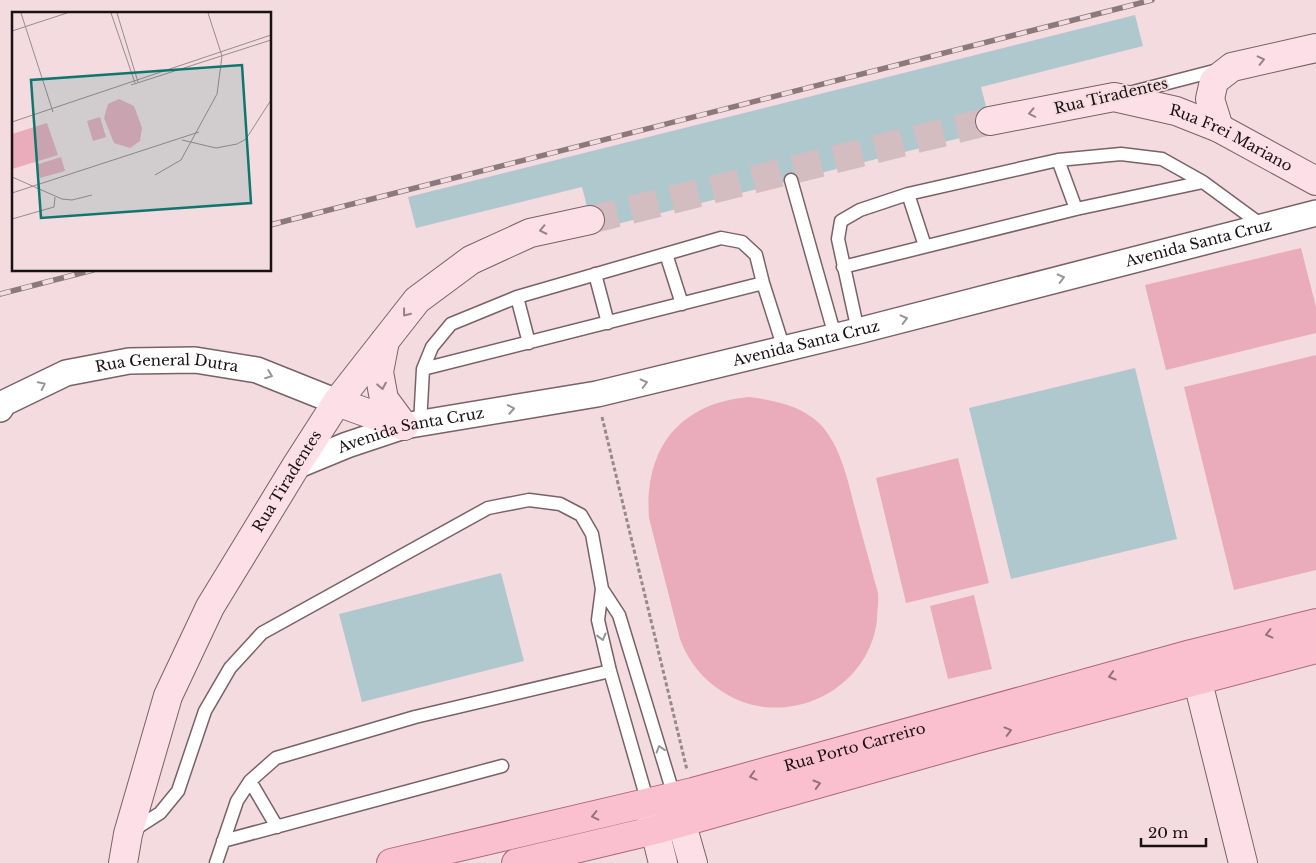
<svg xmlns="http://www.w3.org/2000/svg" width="1316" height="863" viewBox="0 0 1316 863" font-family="'Libre Baskerville',serif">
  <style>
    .green { fill: #eaabbb }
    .building { fill: #afc8ce }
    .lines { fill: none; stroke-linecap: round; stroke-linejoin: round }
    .secondary-tunnel { stroke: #d3bdc1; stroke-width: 28; stroke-dasharray: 28 14; stroke-linecap: butt }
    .lane-casing { stroke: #776267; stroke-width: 15 }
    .street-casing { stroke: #776267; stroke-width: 28 }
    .secondary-casing { stroke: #776267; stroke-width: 30 }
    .primary-casing { stroke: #aa6779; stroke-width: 30 }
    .path { stroke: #9b888c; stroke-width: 3; stroke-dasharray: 4 2.5; stroke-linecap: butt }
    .lane { stroke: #fff; stroke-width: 12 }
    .street { stroke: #fff; stroke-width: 25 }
    .secondary { stroke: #fde0e7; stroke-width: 28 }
    .primary { stroke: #fbc0d0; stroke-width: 28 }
    .rail-casing { stroke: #8b7a7d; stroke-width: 5.5 }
    .rail { stroke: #f4dbe0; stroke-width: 4; stroke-dasharray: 11; stroke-linecap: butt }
    .oneway { stroke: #968388 }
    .oneway2 { stroke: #989495 }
    .oneway3 { stroke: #95717b }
    .labels { text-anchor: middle; stroke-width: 4; stroke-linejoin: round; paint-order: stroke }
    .street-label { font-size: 15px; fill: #191113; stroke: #f4dbe0 }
    .inset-road { fill: none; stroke: #9c8a8e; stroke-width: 1 }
    .view { fill: #0f766e; fill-opacity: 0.15; stroke: #0f766e; stroke-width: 2.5 }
    .inset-edge { fill: none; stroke: #191113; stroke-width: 2.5 }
  </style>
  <rect width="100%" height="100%" fill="#f4dbe0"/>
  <path class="green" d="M1301,248L1316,307V333L1166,370L1145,285Z
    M1316,355V570L1234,590L1184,387Z
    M749,397C771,400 795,404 813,418C840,438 848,482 856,512C861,531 866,549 871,567C873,576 876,585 878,593C879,601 877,611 877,620C870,680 810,718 753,705C719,696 692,672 680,639L649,518C644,449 679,403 749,397Z
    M958,458L989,583L906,603L876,478Z
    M974,595L992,669L948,679L930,606Z"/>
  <path class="building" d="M1135,15L1143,46L981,87L992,130L593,230L582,187L416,228L408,197Z
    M1135,368L1177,539L1011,579L969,408Z
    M501,573L524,661L362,702L339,614Z"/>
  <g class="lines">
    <path class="secondary-tunnel" d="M590,220L990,121"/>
    <defs>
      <path id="lane" d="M1129,93L1218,70
        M1058,160L1076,209
        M791,180L835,336
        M908,194L925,246
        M666,254L682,304
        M843,267L1076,209L1203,182
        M595,274L608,323
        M517,297L529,343
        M858,331L838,239L841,221L860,210L908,194L1058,160L1121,154L1162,159L1203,182L1263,226
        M423,369L763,283
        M420,424L423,369L432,347L451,324L517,297L721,238L742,242L756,255L763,283L784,349
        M602,589L619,615L674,796
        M250,781L277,827
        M132,831L160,813L178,791L205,711L230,668L262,633L488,508L529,500L560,504L581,515L592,534L602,589L598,620L610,671L648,803
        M223,841L502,766
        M216,863L237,801L250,781L276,758L415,717L610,671"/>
      <g id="street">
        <path id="s1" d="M0,409L4,403L66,373L129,361L195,360L257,370L337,402"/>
        <path id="s2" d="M296,466L347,445L404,426L597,394L858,331L1316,213"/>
      </g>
      <g id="secondary">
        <path id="s3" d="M990,121L1114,97L1176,111L1219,128L1316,181"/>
        <path d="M1219,128L1210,99L1214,81L1232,67L1316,48"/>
        <path d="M385,341L379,372L384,399L404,426"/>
        <path d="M337,402L404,426"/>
        <path d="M1192,658L1243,863"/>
        <path d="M675,800L693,863"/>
        <path d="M649,807L663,863"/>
        <path id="s4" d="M123,863L128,834L168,696L210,607L296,466L337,402L417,300L471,260L530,233L590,220"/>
      </g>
      <g id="primary">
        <path id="s5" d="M391,863L693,792L1191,654L1316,623"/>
        <path d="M516,863L655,830L977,739L1316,649"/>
      </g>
    </defs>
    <use href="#lane" class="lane-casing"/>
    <use href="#street" class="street-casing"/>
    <use href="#secondary" class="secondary-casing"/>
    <use href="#primary" class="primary-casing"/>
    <path class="path" d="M602,417L687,770"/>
    <use href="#lane" class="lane"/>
    <use href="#street" class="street"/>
    <use href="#secondary" class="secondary"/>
    <use href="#primary" class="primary"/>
    <defs>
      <path id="rail" d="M270,225L1152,0
        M0,294L93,270"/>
    </defs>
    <use href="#rail" class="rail-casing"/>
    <use href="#rail" class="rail"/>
  </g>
  <defs><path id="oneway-chevron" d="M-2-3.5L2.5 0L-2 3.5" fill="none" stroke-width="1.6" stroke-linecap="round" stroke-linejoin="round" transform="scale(1.25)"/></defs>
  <g class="oneway">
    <use href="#oneway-chevron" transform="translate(1261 60) rotate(-13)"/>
    <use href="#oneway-chevron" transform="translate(1032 113) rotate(169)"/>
    <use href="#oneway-chevron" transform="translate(543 230) rotate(168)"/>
    <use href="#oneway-chevron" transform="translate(406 313) rotate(128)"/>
    <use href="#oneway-chevron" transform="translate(382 386) rotate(79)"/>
  </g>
  <g class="oneway2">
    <use href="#oneway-chevron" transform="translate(1061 278) rotate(-14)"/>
    <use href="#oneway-chevron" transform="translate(904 319) rotate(-14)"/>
    <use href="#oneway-chevron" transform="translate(269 375) rotate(21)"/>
    <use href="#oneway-chevron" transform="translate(644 383) rotate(-14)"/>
    <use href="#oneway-chevron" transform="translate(42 385) rotate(-26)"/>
    <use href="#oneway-chevron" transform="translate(511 409) rotate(-10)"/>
    <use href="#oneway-chevron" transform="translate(602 637) rotate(76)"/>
    <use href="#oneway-chevron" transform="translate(660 749) rotate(-107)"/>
  </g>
  <g class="oneway3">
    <use href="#oneway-chevron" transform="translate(1269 634) rotate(166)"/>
    <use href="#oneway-chevron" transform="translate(1112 676) rotate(164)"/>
    <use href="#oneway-chevron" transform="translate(1008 731) rotate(-15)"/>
    <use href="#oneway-chevron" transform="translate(753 776) rotate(165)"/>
    <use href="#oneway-chevron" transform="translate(817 784) rotate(-16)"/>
    <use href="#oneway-chevron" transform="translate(595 816) rotate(167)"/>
  </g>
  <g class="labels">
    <g class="street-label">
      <text transform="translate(1111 96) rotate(-13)" y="5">Rua Tiradentes</text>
      <text dy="5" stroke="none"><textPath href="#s3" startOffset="251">Rua Frei Mariano</textPath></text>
      <text dy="5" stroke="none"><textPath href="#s2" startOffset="931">Avenida Santa Cruz</textPath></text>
      <text dy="5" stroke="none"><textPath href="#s2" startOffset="526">Avenida Santa Cruz</textPath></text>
      <text dy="5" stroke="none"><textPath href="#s1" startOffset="178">Rua General Dutra</textPath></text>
      <text dy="5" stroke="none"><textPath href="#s2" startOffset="121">Avenida Santa Cruz</textPath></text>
      <text dy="5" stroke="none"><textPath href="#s4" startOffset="419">Rua Tiradentes</textPath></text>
      <text dy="5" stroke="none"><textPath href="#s5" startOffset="478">Rua Porto Carreiro</textPath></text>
    </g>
  </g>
  <g transform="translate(12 12)">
    <rect width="259" height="259" fill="#f4dbe0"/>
    <path d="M107,87L122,94L130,116L128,129L118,136L102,131L92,106L96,92ZM88,105L94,125L81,129L75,109ZM35,111L46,143L0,157V122ZM49,145L53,159L28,166L24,153Z" fill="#eaabbb"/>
    <path class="inset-road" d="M9,1L41,100M99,1L123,71M105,1L126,70M0,19L55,1M119,73L259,28M0,110L259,23M170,128L204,136L225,132L234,127L259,88M143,163L169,148L205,82L210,44L196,1M0,165L50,187L60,188L80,183M0,181L187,120M0,207L42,195L43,185"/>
    <path class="view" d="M230,53L239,191L29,206L19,68Z"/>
    <rect width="259" height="259" class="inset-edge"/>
  </g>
  <path d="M1141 838v8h65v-8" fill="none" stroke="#191113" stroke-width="2.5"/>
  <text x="1148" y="838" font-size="15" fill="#191113" stroke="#f4dbe0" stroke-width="4" paint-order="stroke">20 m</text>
</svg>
